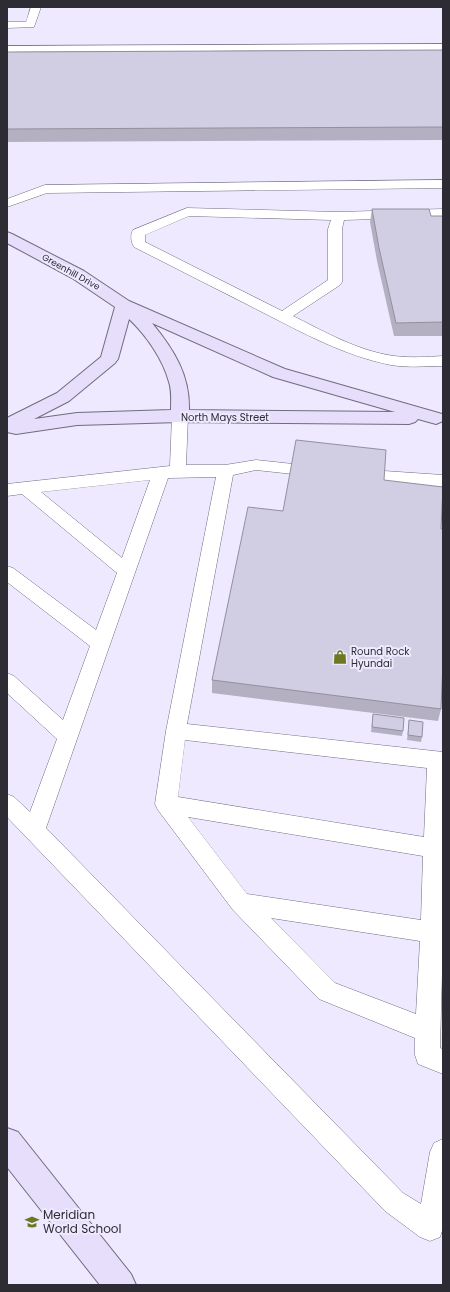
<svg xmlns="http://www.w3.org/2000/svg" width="450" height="1292" viewBox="0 0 450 1292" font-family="Poppins,sans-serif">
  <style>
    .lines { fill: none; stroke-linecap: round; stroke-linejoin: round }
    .lane-casing { stroke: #706c7e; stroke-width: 1 }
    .secondary-casing { stroke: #706c7e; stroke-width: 2 }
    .lane { fill: #fff; fill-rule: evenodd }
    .secondary { fill: #e6defa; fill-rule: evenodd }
    .wall { fill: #b4b0c2 }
    .building { fill: #d1cde2; stroke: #92909e }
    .labels { text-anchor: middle; stroke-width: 4; stroke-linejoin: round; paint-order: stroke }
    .far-street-label { font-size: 9px; fill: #2d2b33; stroke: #eee9ff }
    .street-label { font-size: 10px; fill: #2d2b33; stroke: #eee9ff }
    .poi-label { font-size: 10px; fill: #2d2b33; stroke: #eee9ff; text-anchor: start }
    .near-poi-label { font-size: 12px; fill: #2d2b33; stroke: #eee9ff; text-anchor: start }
  </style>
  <rect width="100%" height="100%" fill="#eee9ff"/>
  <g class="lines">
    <defs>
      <path id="lane" d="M31,7H41L34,27L7,28V22H26Z
        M443,44V50L7,52V46Z
        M443,180V188L47,193L7,207V199L45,185Z
        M187,208L338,212L443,209V217L344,220L342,229V282L340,285L293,316C325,332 358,351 394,356C410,358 426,357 443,356V366C426,366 408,368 391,365C345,356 303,333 262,312C219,290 177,269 134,247C131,242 130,235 133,230ZM189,216L331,220L328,229V280L282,311L145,242V235Z
        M180,411L186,412L188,416L186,465H225L256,460L293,464L299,465L301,469L299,473L293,474L256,470L233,475L187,724L443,752V936L440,1048L443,1049V1074L418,1064L415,1055V1038L319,999L233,910L158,810L155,804L166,731L216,477L168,478L46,828L403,1193L421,1204L430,1152L434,1143L443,1139V1228L440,1237L430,1241L420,1237L385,1211L7,817V794L14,797L30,812L57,739L7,693V673L14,676L63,720L90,646L7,582V566L13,568L96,630L117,573L22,494L7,496V484L170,466L172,416L174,412ZM150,480L122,558L41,492ZM185,740L427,768L424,837L178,797ZM188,817L423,856L421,920L247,894ZM271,918L420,941L416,1014L335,983Z
        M384,471L443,475V487L378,481L376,477L378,473Z"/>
      <path id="secondary" d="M7,232L12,234L84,271L129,301L285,369L442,414L443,421L436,424L418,419L415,422L409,424L180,422L77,425L16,434L7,432V418L57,393L101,357L115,307L72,278L7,243ZM129,319C146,335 163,359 169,382C172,391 171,401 171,410L77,413L34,419L69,401L115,363L118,359ZM152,323L273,377L395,412L189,410C190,375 174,350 152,323Z
        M7,1128L18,1132L131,1274L136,1285H100L7,1167Z"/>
    </defs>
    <use href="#lane" class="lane-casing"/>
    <use href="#secondary" class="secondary-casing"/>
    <use href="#lane" class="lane"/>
    <use href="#secondary" class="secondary"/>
  </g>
  <path class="wall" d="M443,50V140L7,142V52Z
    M372,209L431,216H443V336H394L377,261L370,222Z
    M384,480L441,529V709L438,721L212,693V680L283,511Z
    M373,714L403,731L402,736L371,732Z
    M409,720L422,737L421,742L407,740Z"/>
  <path class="building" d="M443,50V127L7,129V52Z
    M372,209H429L431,216H443V322L396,323L379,248Z
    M296,440L386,450L384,480L443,487L441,529H443V662L441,709L212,680L248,507L283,511Z
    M373,714L404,718L403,731L372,727Z
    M409,720L423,722L422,737L408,735Z"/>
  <defs>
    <symbol id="shop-bare" viewBox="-9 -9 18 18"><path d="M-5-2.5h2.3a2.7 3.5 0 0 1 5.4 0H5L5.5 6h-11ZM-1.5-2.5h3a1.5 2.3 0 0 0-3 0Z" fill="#6e7822" stroke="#eee9ff" stroke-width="2.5" paint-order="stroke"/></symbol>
    <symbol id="school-bare" viewBox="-9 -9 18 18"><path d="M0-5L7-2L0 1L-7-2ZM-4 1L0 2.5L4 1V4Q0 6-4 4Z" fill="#6e7822" stroke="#eee9ff" stroke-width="2.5" paint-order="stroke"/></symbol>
  </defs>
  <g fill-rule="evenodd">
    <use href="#shop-bare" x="330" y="647" width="20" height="20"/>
    <use href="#school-bare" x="22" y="1212" width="20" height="20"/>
  </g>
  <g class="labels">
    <g class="far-street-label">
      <text transform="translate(71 272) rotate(29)" y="3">Greenhill Drive</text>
    </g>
    <g class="street-label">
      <text x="225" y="421">North Mays Street</text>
    </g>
    <g class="poi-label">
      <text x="351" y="655">Round Rock<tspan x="351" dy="12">Hyundai</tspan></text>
    </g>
    <g class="near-poi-label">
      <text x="43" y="1219">Meridian<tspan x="43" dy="14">World School</tspan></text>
    </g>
  </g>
  <rect width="450" height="1292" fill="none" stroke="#2d2b33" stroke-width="16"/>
</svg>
